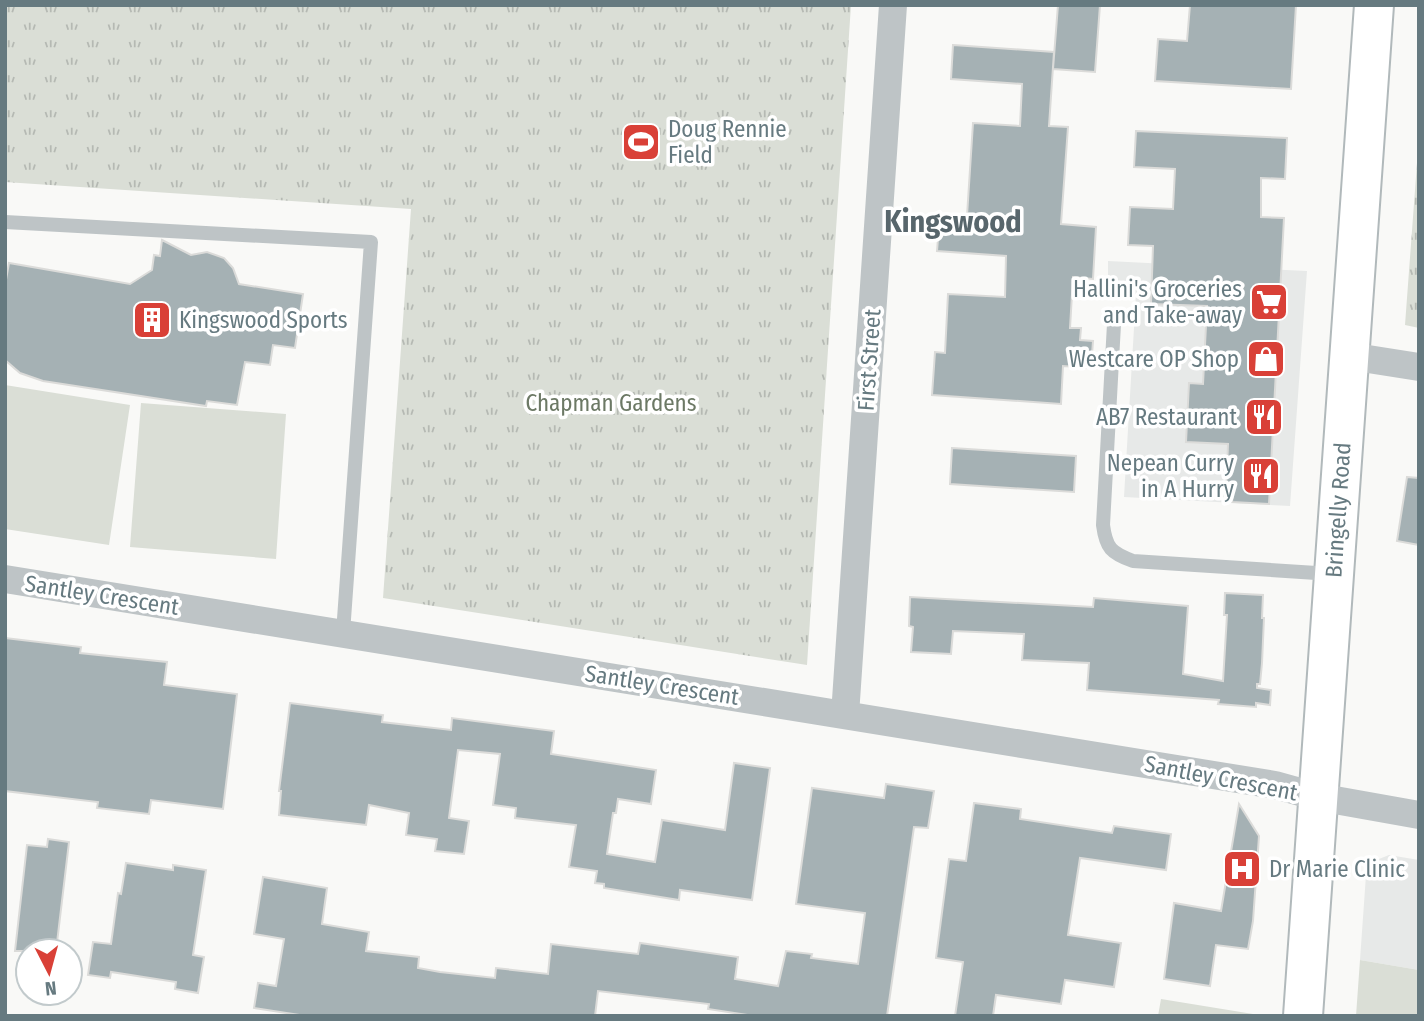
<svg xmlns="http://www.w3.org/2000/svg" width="1424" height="1021" viewBox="0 0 1424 1021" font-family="'Fira Sans Condensed',sans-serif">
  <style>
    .built { fill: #e7e9e8 }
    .green { fill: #daded6 }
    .park { fill: url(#park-tufts) }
    .building { fill: #a5b1b4; stroke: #dbdbd9; stroke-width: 2 }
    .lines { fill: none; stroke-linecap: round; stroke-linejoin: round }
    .secondary-casing { stroke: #b1b9bb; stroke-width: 42 }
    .lane { stroke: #bec4c6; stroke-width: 14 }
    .street { stroke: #bec4c6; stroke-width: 28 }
    .secondary { stroke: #fff; stroke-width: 38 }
    .labels { text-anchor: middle; stroke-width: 7; stroke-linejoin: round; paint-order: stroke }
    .poi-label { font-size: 23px; fill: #667a80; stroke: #fff; text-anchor: end }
    .street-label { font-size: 23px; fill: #667a80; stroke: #fff }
    .park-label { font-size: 23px; fill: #6c7965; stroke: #fff }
    .district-label { font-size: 30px; font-weight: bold; fill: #58666c; stroke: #fff }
  </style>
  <defs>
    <pattern id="park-tufts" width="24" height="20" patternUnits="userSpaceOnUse" patternTransform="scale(1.75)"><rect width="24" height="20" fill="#daded6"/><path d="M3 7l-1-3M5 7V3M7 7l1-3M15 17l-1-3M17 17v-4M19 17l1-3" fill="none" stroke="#b5b9b3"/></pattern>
  </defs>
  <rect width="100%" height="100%" fill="#f9f9f7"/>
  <path class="built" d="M1108,261L1307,271L1290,506L1124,497L1136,294L1108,291Z
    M1389,855L1419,860V970L1360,960L1366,875L1374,861Z"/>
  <path class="green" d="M5,385L130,405L109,545L5,529Z
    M141,403L286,414L276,559L130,547Z
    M1360,960L1419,970V1016H1356Z
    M1161,999L1253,1014V1016H1158Z"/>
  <path class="park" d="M5,5H851L807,665L383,598L411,209L5,182Z
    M1419,136V328L1405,325Z"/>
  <path class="building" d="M1058,5H1100L1095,72L1053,69Z
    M1190,5H1296L1291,89L1155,81L1158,39L1187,41Z
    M953,45L1054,52L1049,126L1068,127L1061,224L1096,227L1093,279L1073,277L1070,328H1081L1080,340L1093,341L1091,368L1063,366L1061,404L932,395L935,352L945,353L948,294L1005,297L1006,256L937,251L940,214L967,216L973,123L1020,126L1022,84L951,79Z
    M1136,131L1287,138L1285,179L1261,178V217L1284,218L1269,504L1232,502L1233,492H1226L1228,444L1186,442L1189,383L1203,384L1207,306L1151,304L1153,246L1128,245L1130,207L1173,209L1175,169L1134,167Z
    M162,240L191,255L207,252L224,258L233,268L239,284L303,294L295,348L273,345L270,365L245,362L237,405L207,401L206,406L43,381L20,373L5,360V285L9,263L130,284L152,270L154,255L160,256Z
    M952,448L1076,456L1074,492L950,484Z
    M1407,477L1419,478V545L1397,541Z
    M1225,593L1263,595L1262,618H1264L1262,663L1260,684H1257V688L1271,690L1270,705L1256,703V707L1218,704L1219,700L1087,690L1089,663L1022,660L1024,634L953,631L951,654L911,652L913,627L909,626L910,597L1093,607L1094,598L1188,606L1183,674L1223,681L1227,615H1224Z
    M5,638L81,647L80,653L167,662L164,685L237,694L223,809L151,800L149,814L97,808L98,802L5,791Z
    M290,703L383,715L382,722L451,730L452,718L554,731L551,754L656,770L651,804L618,799L616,813H613L607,854L655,862L662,820L725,830L734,763L770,768L752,900L680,890L679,900L604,888V884L595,883L597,871L569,867L576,825L515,818L516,808L493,805L500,754L458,750L449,818L469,821L464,854L435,851L437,839L406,835L409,813L369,805L366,825L279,815L281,791H279Z
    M886,784L934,791L928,828L914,827L887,1016H754L708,1009L709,1004L598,991L595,1016H306L254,1008L258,983L276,986L284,939L254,934L263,877L327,888L322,924L369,932L366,951L419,957L418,968L440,972L495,978L496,968L548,974L551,944L638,954L640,943L738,957L735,979L778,986L786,951L812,954L811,958L858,964L865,913L796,904L812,788L884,798Z
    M974,803L1021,809L1020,819L1112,833L1114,826L1171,834L1166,870L1080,858L1068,935L1121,943L1114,987L1065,980L1061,1004L996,995L993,1016H955L963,962L936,958L949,859L966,861Z
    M1239,804L1259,836L1253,921L1248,949L1216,945L1210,986L1164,979L1174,903L1221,911Z
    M48,839L69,842L56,951H15L27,845L47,847Z
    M126,863L173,870V865L206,870L193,955L204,957L198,993L175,989L176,982L111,972L110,978L88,975L93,942L111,944L118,893L121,894Z"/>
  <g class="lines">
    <defs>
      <path id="secondary" d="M1303,1016L1374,5"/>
    </defs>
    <use href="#secondary" class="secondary-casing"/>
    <path class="lane" d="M5,222L371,242L343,633
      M1114,324L1103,525C1106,548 1111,553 1133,561L1332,574"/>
    <path class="street" d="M1349,356L1419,367
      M5,579L1275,785L1318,797L1419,815
      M845,715L893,5"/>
    <use href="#secondary" class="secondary"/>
  </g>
  <defs>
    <symbol id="stadium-square" viewBox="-11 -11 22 22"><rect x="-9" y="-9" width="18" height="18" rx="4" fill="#d94037" stroke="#fff"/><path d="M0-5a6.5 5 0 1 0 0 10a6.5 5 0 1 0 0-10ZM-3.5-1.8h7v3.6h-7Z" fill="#fff"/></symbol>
    <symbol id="supermarket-square" viewBox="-11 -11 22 22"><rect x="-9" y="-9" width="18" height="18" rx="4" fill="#d94037" stroke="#fff"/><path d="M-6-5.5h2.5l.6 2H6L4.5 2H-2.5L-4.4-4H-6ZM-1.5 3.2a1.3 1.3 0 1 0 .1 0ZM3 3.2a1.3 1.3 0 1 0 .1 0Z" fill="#fff"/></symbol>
    <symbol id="building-square" viewBox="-11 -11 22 22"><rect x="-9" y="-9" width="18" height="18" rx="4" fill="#d94037" stroke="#fff"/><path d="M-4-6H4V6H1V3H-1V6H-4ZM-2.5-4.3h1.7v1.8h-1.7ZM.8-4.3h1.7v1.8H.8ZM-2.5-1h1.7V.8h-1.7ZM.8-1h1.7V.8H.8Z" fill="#fff"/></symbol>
    <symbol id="shop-square" viewBox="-11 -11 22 22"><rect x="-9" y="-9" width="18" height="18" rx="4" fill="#d94037" stroke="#fff"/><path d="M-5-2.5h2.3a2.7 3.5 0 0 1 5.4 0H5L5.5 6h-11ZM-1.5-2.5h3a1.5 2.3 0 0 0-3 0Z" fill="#fff"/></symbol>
    <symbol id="restaurant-square" viewBox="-11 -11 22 22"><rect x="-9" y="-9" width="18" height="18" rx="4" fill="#d94037" stroke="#fff"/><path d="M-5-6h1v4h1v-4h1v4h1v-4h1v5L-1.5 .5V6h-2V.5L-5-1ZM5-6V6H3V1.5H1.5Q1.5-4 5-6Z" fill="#fff"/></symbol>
    <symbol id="hospital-square" viewBox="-11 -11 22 22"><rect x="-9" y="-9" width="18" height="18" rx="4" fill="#d94037" stroke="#fff"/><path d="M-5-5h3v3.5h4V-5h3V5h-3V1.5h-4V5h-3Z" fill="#fff"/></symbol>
  </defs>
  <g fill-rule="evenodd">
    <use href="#stadium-square" x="619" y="120" width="44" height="44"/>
    <use href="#supermarket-square" x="1247" y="280" width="44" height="44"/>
    <use href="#building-square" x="130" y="298" width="44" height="44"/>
    <use href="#shop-square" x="1244" y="337" width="44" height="44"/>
    <use href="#restaurant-square" x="1242" y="395" width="44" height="44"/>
    <use href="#restaurant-square" x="1239" y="454" width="44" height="44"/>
    <use href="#hospital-square" x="1220" y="847" width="44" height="44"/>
  </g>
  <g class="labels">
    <g class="poi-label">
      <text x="668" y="137" text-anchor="start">Doug Rennie<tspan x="668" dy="26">Field</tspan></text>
      <text x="1242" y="297">Hallini's Groceries<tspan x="1242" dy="26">and Take-away</tspan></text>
      <text x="179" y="328" text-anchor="start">Kingswood Sports</text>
      <text x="1239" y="367">Westcare OP Shop</text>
      <text x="1237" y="425">AB7 Restaurant</text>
      <text x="1234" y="471">Nepean Curry<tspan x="1234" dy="26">in A Hurry</tspan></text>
      <text x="1269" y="877" text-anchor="start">Dr Marie Clinic</text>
    </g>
    <g class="street-label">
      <text transform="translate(869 360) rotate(-86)" y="8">First Street</text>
      <text transform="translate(1338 510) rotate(-86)" y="8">Bringelly Road</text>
      <text transform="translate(102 595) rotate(9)" y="8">Santley Crescent</text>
      <text transform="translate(662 685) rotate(9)" y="8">Santley Crescent</text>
      <text transform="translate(1221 778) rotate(11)" y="8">Santley Crescent</text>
    </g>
    <g class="park-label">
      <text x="611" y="411">Chapman Gardens</text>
    </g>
    <g class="district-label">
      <text x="953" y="232">Kingswood</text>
    </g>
  </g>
  <rect width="1424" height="1021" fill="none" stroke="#667a80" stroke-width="14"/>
  <g transform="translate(49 972) rotate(174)"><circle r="33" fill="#ffffff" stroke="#c2cacc" stroke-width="2"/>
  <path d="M0-5L12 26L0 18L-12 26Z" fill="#d94037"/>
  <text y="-10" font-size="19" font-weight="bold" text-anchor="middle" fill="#667a80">N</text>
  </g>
</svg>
